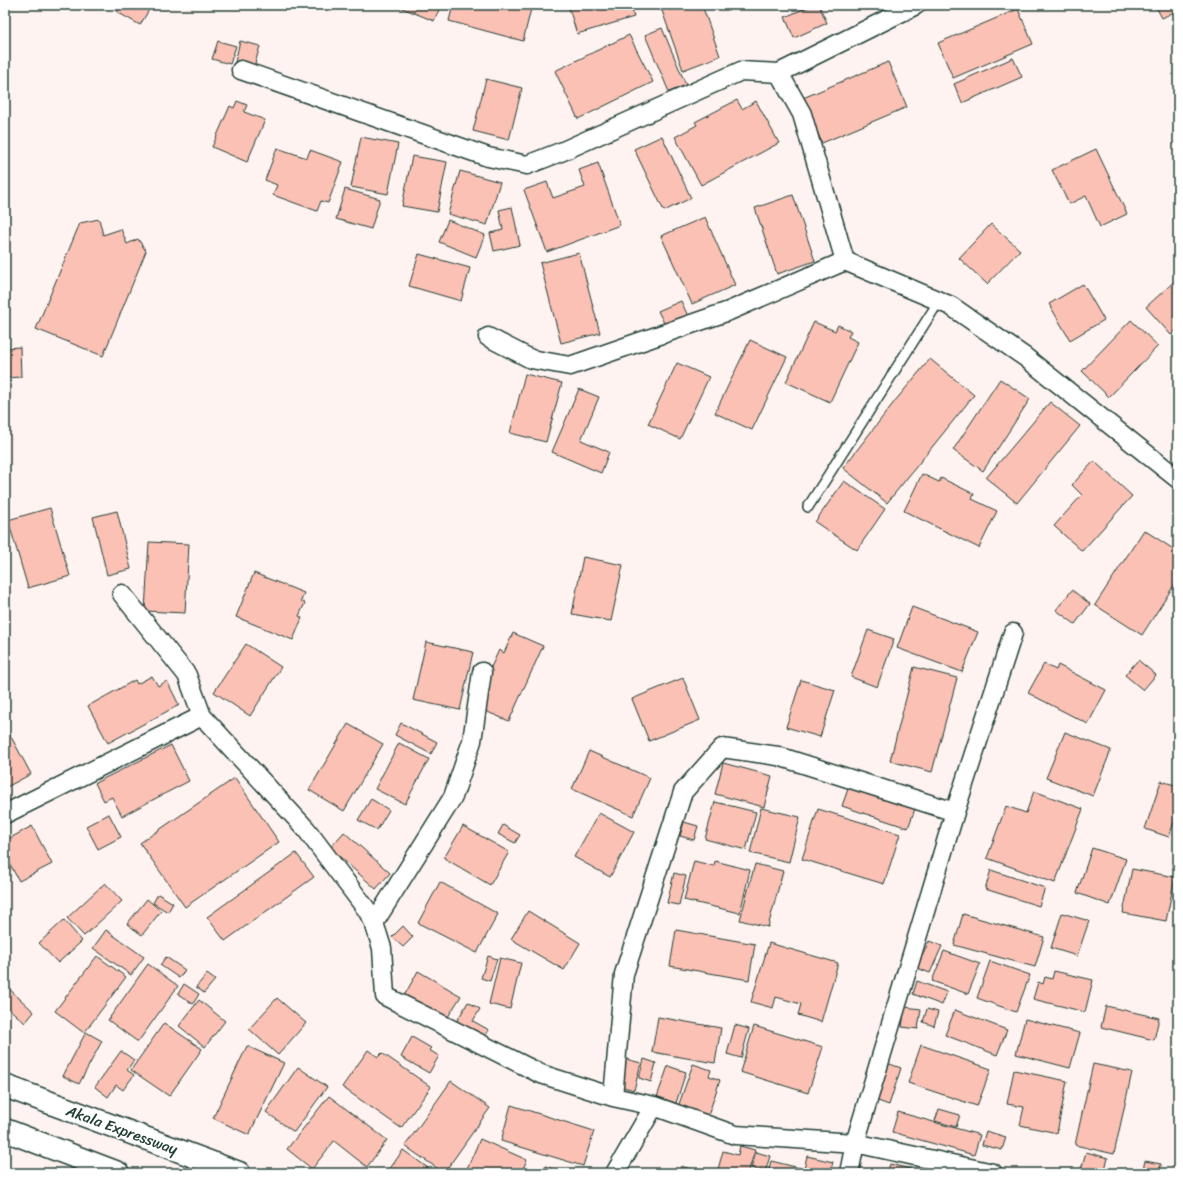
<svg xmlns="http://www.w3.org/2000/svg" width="1183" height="1178" viewBox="0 0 1183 1178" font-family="Sriracha,sans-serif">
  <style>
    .building { fill: #fcc1b5; stroke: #1f3d34 }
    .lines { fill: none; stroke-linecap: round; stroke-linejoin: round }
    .lane-casing { stroke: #1f3d34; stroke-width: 12 }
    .street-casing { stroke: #1f3d34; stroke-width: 21 }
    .primary-casing { stroke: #1f3d34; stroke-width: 25 }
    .lane { stroke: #fff; stroke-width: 9 }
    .street { stroke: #fff; stroke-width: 18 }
    .primary { stroke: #fff; stroke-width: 22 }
    .labels { text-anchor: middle; stroke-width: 3.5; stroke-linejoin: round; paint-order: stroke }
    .street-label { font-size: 15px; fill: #1f3d34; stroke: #fff }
  </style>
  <rect width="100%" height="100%" fill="#fef3f0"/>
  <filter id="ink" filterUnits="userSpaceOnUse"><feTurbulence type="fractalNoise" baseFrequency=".025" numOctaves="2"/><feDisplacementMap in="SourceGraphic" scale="8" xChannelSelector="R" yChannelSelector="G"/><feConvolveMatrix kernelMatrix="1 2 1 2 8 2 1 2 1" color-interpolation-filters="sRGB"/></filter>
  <g filter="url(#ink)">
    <path class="building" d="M121,5H152L140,25L117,12Z
      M395,5H441L434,21Z
      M453,5H532L523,41L449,21Z
      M568,5H630L634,17L577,34Z
      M660,5H702L720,56L683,70Z
      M813,5H819L827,23L794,38L785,17Z
      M1155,5H1178V10L1162,18Z
      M1018,9L1033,44L953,78L938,43Z
      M662,28L686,85L669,92L645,35Z
      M629,35L653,82L578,119L555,71Z
      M218,41L236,46L230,64L212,59Z
      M240,41L260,46L254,67L235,62Z
      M1013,58L1022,77L962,103L954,84Z
      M888,62L907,107L822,143L803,98Z
      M486,79L522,88L509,140L473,131Z
      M737,100L742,109L756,101L779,143L701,185L675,137L697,125L695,122Z
      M237,101L247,105L244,112L265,120L247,162L212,147L230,106L234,108Z
      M662,136L691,198L664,211L634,149Z
      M361,137L398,144L388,194L351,187Z
      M277,148L307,158L310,150L343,162L328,203L321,201L317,211L273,195L277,185L265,180Z
      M1096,149L1127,214L1100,227L1086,196L1069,204L1052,170Z
      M412,156L447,162L437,212L402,206Z
      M598,163L620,225L547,252L524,190L547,182L553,198L585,187L579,170Z
      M460,171L500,182L487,225L448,214Z
      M345,189L380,199L371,229L336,219Z
      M793,195L815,261L777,274L755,208Z
      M512,207L520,245L494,251L490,233L503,230L499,210Z
      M705,217L735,285L692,304L661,236Z
      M99,219L103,235L121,229L127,244L138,239L146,251L103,356L36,329L80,223Z
      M448,220L485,235L476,257L439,242Z
      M991,224L1020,250L987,284L959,258Z
      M579,253L600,333L561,343L540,263Z
      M419,254L470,268L461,301L409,286Z
      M1178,278V328L1171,335L1146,307Z
      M1083,284L1104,320L1070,340L1049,304Z
      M681,301L688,316L665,325L658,311Z
      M1131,320L1158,346L1109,397L1082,371Z
      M814,322L835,331L838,325L851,331L848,337L858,342L830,402L786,382Z
      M750,340L787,357L752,430L715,413Z
      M20,347L21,377L5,378V348Z
      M930,359L974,395L887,503L843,468L895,401Z
      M677,363L709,377L680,439L648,424Z
      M525,374L562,383L546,442L510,433Z
      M1000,379L1030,399L983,471L953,450Z
      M579,389L599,397L581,440L609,452L601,473L552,452Z
      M1050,402L1080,426L1017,503L986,478Z
      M1094,461L1132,496L1082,551L1054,526L1082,495L1072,485Z
      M922,474L939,482L941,478L974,494L972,499L997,511L979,548L904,511Z
      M844,481L885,509L857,550L815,522Z
      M50,508L70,576L28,588L8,520Z
      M117,511L131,569L107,575L93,517Z
      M1144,530L1178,552V579L1142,635L1095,605Z
      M149,542L189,544L185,613L145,611Z
      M583,557L623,565L611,621L572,614Z
      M254,573L304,593L301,601L305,603L299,616L302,618L293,640L236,617Z
      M1072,590L1090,604L1075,624L1056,610Z
      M912,607L978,632L962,672L897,648Z
      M868,630L894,639L877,687L851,677Z
      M513,633L543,646L509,721L478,708L481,689L499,650L504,653Z
      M426,642L473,652L460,710L413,700Z
      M246,644L281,667L250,716L214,692Z
      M1138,660L1156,675L1143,690L1125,675Z
      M1044,664L1056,670L1058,665L1106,690L1088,724L1028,693Z
      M914,667L957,678L932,772L890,761Z
      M152,676L158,686L167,681L179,705L108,743L88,706L135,680L137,684Z
      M683,678L700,720L649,741L632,699Z
      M801,680L835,690L820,737L786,727Z
      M401,723L437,742L431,754L395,735Z
      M348,724L383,744L344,811L309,790Z
      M1065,732L1111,750L1093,796L1046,778Z
      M9,733L31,774L5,788V735Z
      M399,743L429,759L405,804L375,789Z
      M171,745L189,781L122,816L112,797L104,801L95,783Z
      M589,751L650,778L633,816L572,789Z
      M723,763L772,776L764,807L715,794Z
      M235,778L279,842L185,907L140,843Z
      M1161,781L1178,786V810L1169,837L1145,829Z
      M849,786L915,809L908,828L842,806Z
      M1034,791L1083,809L1055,883L987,858L1006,806L1026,813Z
      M371,799L389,810L377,830L358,820Z
      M715,802L756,812L746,850L705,839Z
      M761,808L800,817L789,862L750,853Z
      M818,809L900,834L884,884L802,859Z
      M599,813L634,832L610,877L574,857Z
      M109,814L121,837L98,849L86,826Z
      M684,822L698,826L694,840L680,836Z
      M503,825L520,835L515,843L498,834Z
      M32,826L52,864L19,881L5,855V841Z
      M463,826L509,852L490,885L444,858Z
      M344,832L390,873L376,889L330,848Z
      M1092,848L1126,859L1110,905L1077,893Z
      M296,853L314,877L225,941L207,917Z
      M694,861L714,866L715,861L750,870L740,913L684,900Z
      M755,864L783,871L768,927L740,920Z
      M1132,869L1175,877L1166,921L1123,913Z
      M991,870L1045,888L1039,906L985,889Z
      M674,873L686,876L679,905L667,903Z
      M440,882L498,914L477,953L418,923Z
      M105,883L122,901L84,936L67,918Z
      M158,894L173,903L168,912L153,903Z
      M147,899L161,911L142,935L127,924Z
      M528,911L580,943L564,970L511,939Z
      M1062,913L1089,921L1077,956L1051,948Z
      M963,914L1044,937L1035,967L954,945Z
      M64,920L82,941L58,963L39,943Z
      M403,926L413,937L403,947L392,937Z
      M106,930L144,957L131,975L93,948Z
      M676,930L755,944L749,980L670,966Z
      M929,941L942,946L930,973L917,968Z
      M769,943L838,963L821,1022L798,1015L801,1004L776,997L773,1008L751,1002Z
      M944,951L980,964L968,994L932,981Z
      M97,956L126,977L84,1033L55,1011Z
      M488,956L497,959L490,981L481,978Z
      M166,957L185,970L179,978L160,965Z
      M500,958L521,963L510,1009L489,1004Z
      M990,961L1030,975L1016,1012L977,998Z
      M148,964L178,986L138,1042L108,1020Z
      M1175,969H1178V1029H1175Z
      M418,971L461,996L446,1020L404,996Z
      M1054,971L1093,980L1085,1012L1033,999L1038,982L1043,984L1045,977L1052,979Z
      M207,974L215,980L204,993L196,987Z
      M917,981L947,992L942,1005L913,994Z
      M184,984L199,994L193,1004L178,994Z
      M5,985L34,1012L25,1023L5,1005Z
      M277,998L306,1023L278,1055L249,1029Z
      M199,1000L225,1021L205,1047L179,1026Z
      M468,1002L480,1009L473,1021L489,1030L481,1043L453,1028Z
      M1106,1006L1159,1018L1154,1040L1101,1027Z
      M905,1007L921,1009L918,1029L902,1027Z
      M927,1009L938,1012L934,1026L923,1022Z
      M955,1010L1007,1030L997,1055L945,1035Z
      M658,1017L721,1028L715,1063L652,1052Z
      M1025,1019L1080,1033L1070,1068L1016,1054Z
      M164,1023L202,1049L169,1096L131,1070Z
      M735,1025L749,1029L741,1058L727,1054Z
      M754,1026L823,1047L808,1093L740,1072Z
      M86,1032L102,1041L79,1084L63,1076Z
      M412,1037L431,1048L429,1050L439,1056L429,1073L401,1057Z
      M921,1045L991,1069L977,1106L908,1083Z
      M247,1046L284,1063L249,1135L213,1118Z
      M368,1050L378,1057L382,1053L431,1087L401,1128L342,1087Z
      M121,1051L134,1060L127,1070L134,1075L123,1090L116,1085L108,1097L95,1087Z
      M622,1058L641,1063L634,1090L615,1085Z
      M644,1059L656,1063L651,1082L639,1078Z
      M884,1062L901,1068L889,1105L875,1100Z
      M693,1064L711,1070L709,1076L720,1080L708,1116L678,1107Z
      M1093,1064L1132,1072L1114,1154L1075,1145Z
      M668,1066L686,1072L676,1103L657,1097Z
      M298,1067L327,1087L294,1132L266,1112Z
      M1014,1070L1067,1081L1057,1133L1020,1125L1024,1107L1007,1104Z
      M451,1081L490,1108L444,1173L405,1146Z
      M329,1096L387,1140L367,1167L334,1141L312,1169L287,1149Z
      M511,1105L594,1131L583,1166L501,1141Z
      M939,1109L960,1115L956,1127L935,1121Z
      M898,1112L980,1135L974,1155L892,1132Z
      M986,1131L1006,1137L1002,1150L982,1145Z
      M480,1139L527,1160L521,1173H465Z
      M740,1146L755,1150L748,1173H717L723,1151L738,1155Z
      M403,1150L428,1168L424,1173H387Z
      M756,1152L770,1156L765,1172L751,1168Z
      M1086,1152L1108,1158L1104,1173H1080Z
      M807,1156L833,1162L830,1173H768L771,1161L804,1169Z
      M1145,1161L1161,1164L1160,1173H1142Z
      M890,1164L922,1172L921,1173H887Z
      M546,1166L561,1173H542Z
      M681,1166L705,1173H679Z"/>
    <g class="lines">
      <defs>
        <path id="lane" d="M808,507L939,301"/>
        <path id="street" d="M241,70L488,157L527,165L563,151L741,71L779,73L802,114L845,261
          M779,73L916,5
          M488,337L531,359L570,366L729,311L845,261L951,306L1025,357L1178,479
          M122,594L187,675L202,716L306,829L367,910L374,923L382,948L385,996L541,1074L613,1097L654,1106L735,1135L855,1143L993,1173
          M5,814L202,716
          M374,923L453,797L472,741L482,672
          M613,1097L624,974L683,792L722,748L778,756L955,812
          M615,1173L654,1106
          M849,1173L855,1143L955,812L1013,633"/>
        <path id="primary" d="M5,1086L239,1173
          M5,1130L118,1173"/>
      </defs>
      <use href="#lane" class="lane-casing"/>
      <use href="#street" class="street-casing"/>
      <use href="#primary" class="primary-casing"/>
      <use href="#lane" class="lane"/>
      <use href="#street" class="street"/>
      <use href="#primary" class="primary"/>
    </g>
  </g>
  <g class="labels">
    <g class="street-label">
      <text transform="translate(122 1130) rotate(20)" y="5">Akala Expressway</text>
    </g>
  </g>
  <rect width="1183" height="1178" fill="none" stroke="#fff" stroke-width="20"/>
  <rect x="10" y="10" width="1163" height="1158" fill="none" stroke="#1f3d34" stroke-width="1.5" filter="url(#ink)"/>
</svg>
